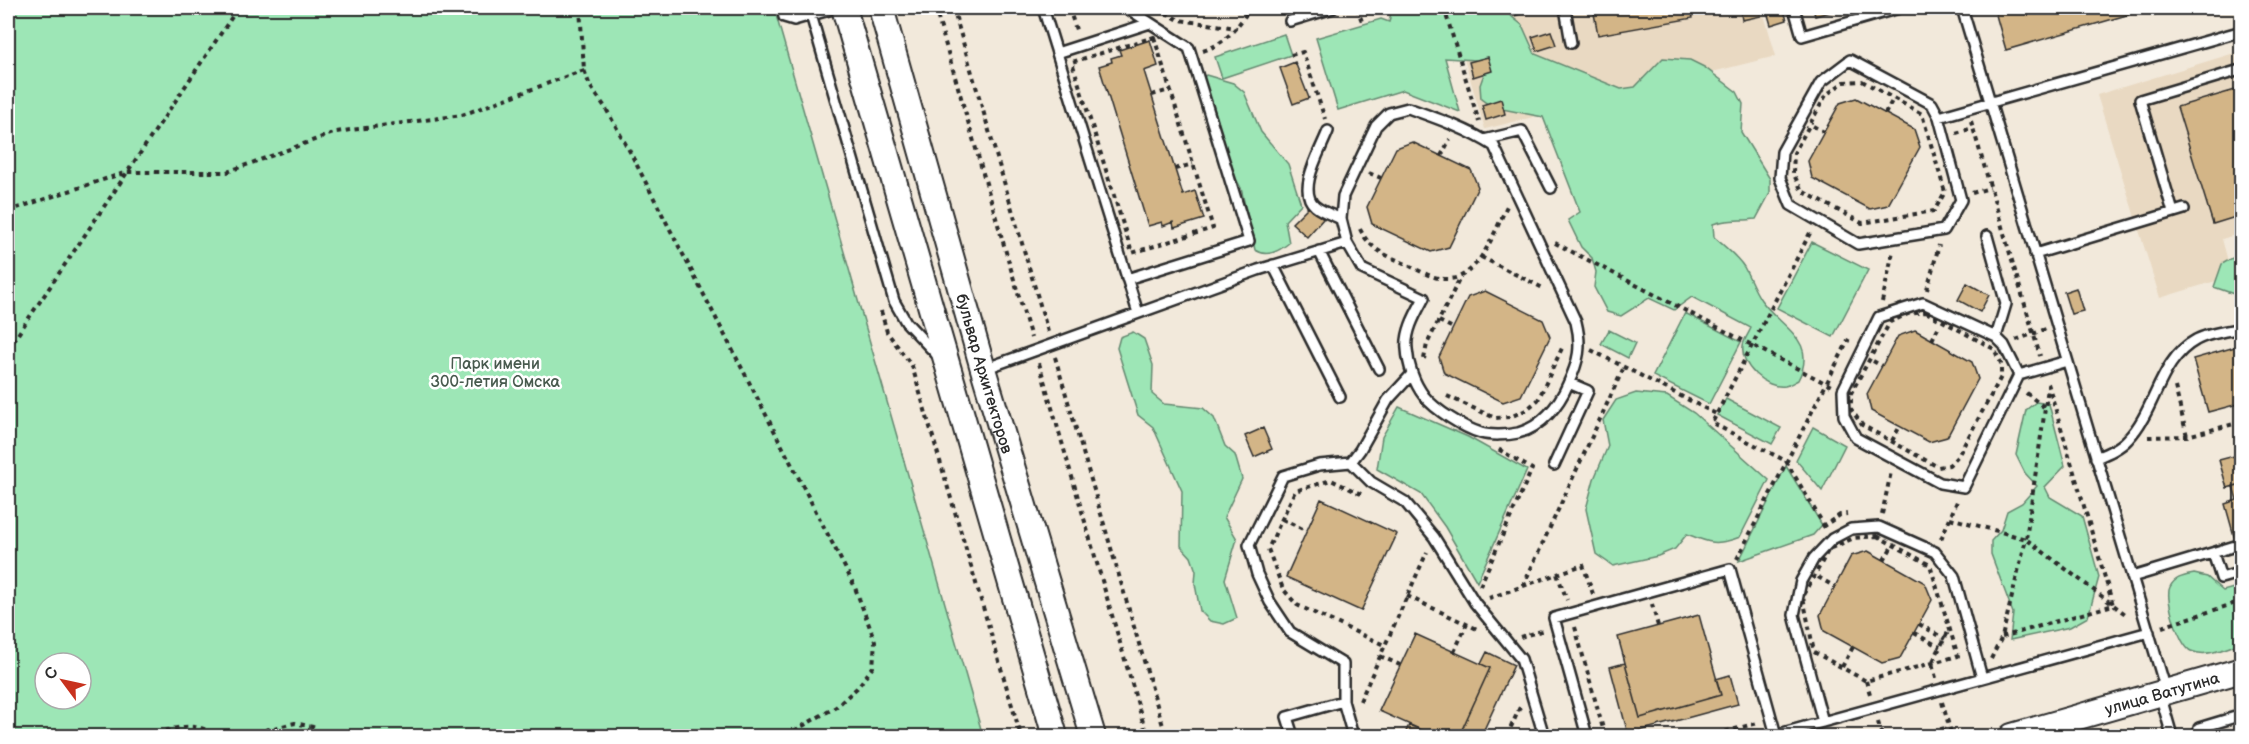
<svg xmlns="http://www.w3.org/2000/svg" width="2249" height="744" viewBox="0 0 2249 744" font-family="'Balsamiq Sans',sans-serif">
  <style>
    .built { fill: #e9d9c2 }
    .green { fill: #9de6b6; stroke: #648870; stroke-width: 1.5; fill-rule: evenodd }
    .building { fill: #d3b587; stroke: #2b2b2b; stroke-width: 1.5 }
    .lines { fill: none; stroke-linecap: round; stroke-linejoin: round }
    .lane-casing { stroke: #2b2b2b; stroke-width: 14 }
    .secondary-casing { stroke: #2b2b2b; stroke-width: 28 }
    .path { stroke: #2b2b2b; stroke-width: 4; stroke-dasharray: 4.5 4.5; stroke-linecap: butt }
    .lane { stroke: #fff; stroke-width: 9 }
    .secondary { stroke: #fff; stroke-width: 24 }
    .labels { text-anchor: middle; stroke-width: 5; stroke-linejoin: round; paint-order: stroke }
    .park-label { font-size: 16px; fill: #485a4e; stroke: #fff }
    .street-label { font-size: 16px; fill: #2b2b2b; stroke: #fff }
  </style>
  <rect width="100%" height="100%" fill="#f2e9db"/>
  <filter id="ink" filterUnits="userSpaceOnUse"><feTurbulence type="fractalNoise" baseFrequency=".0167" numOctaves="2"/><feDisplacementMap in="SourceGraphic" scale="12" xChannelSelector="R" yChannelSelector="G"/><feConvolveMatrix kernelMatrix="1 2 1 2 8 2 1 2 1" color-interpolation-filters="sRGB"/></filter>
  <g filter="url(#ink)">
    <path class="built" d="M1449,8H1762L1776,56L1485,129Z
      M2241,51V233L2222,239L2232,276L2160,298L2097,95Z"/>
    <path class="green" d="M8,8H774L983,736H8ZM45,663H81V699H45Z
      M1392,8H1501L1522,25L1535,54L1621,89L1635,87L1663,58L1690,60L1704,67L1737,92L1743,104L1741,132L1770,179V193L1756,219C1741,221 1727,219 1713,224L1714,237C1724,246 1737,256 1744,267C1750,278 1754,290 1761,300C1781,328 1819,340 1798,380C1794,382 1789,385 1785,386C1765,389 1740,365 1743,346C1743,341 1749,333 1751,328L1692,297L1674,310L1649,298L1621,316L1607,312L1594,287L1596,272L1592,258L1581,247L1568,220L1580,212L1543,117L1492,107L1481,99L1480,85L1485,71L1475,60L1445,58L1460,112L1403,90L1338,110L1316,38L1381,19L1389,22Z
      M1284,34L1291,55L1222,78L1215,57Z
      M1206,75L1233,83L1244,92L1261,132L1288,164L1301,204L1285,221L1289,243C1279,251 1267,258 1255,250L1241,188L1228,164L1201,80Z
      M1812,242L1868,270L1833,337L1777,308Z
      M2241,253V286L2234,294L2214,287L2222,264Z
      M1685,313L1741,342L1709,404L1653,376Z
      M1609,330L1635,343L1628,358L1601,344Z
      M1133,332L1144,339L1153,365L1152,394L1164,404L1203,408L1214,418L1225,446L1235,455L1242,479L1224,517L1237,539L1225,579L1237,618L1224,624L1210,621L1200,611L1195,584L1196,571L1191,557L1181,546L1182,491L1153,427L1138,415L1117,348L1120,337Z
      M1636,393L1667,396L1694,413L1769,480L1740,537C1717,546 1709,543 1687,534L1675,549L1658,556L1613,566L1596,554L1586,509L1594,479L1608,446L1603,420L1616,400Z
      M1726,399L1781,428L1772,444L1717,415Z
      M2036,402L2049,404L2065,466L2045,487L2050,497L2082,516L2099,577L2088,617L2070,627L2010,640L2013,613L1991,554V541L2001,530L2007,511L2022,503L2037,486L2025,473L2016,455L2026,410Z
      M1399,407L1468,437L1527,470L1477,582L1445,527L1421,494L1377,469L1382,437Z
      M1813,427L1845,445L1822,491L1796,460Z
      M1786,466L1822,525L1813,535L1739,561Z
      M2194,574L2207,577L2223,591L2241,586V643C2226,648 2207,658 2191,651C2180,647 2164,598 2170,587C2175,577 2184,576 2194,574Z"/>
    <path class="building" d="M1512,8H1532L1533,10L1514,16Z
      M1593,8H1691L1693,18L1598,35Z
      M1740,8H1759L1761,16L1742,20Z
      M1766,8H1783L1787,20L1771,25Z
      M1813,8H1845L1815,16Z
      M1994,8H2180L2153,15L2151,8L2006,50Z
      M1551,31L1556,45L1537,51L1532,37Z
      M1150,40L1158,66L1144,71L1183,195L1195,191L1204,219L1174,228L1173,222L1163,226L1162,222L1148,226L1099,66L1112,62L1111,58L1121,55L1119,50Z
      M1488,57L1492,71L1473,77L1469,62Z
      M1295,62L1309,98L1293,104L1280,68Z
      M2242,88V215L2213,224L2177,107Z
      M1856,98L1914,129L1920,147L1888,205L1870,209L1812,178L1808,161L1840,103Z
      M1501,99L1505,114L1486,120L1482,105Z
      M1412,142L1471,170L1478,187L1449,247L1431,252L1372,224L1367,207L1396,148Z
      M1309,206L1323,219L1307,237L1292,223Z
      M1967,283L1989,295L1980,312L1958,300Z
      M2076,288L2083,311L2071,314L2064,292Z
      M1485,291L1543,320L1550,337L1521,396L1503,402L1444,373L1439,357L1468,297Z
      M1915,330L1972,362L1978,379L1947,437L1929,442L1871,411L1867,394L1898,336Z
      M2242,345V403L2208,412L2193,359Z
      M1263,428L1272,449L1254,457L1245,436Z
      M2242,454V484L2227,488L2219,460Z
      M2242,484V561H2241L2225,504L2237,500L2233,486Z
      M1321,499L1397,534L1361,611L1286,577Z
      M1868,551L1925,583L1932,600L1900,658L1882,663L1824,631L1820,615L1851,556Z
      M1699,615L1721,695L1640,718L1618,637Z
      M1415,634L1490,668L1459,736H1435L1379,711Z
      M1487,652L1514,665L1481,736H1459L1490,668L1481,664Z
      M1625,663L1640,718L1721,695L1716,679L1730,675L1738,704L1628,734L1610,667Z
      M1409,725L1435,736H1404Z"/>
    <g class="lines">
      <defs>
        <path id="lane" d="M782,8L784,17L794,20L836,8
          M809,8L894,301L906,322L939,357
          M1043,8L1138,313
          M1127,8L1189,48L1249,241L1127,279
          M1565,8L1571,43
          M1794,8L1802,36L1899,8
          M1962,8L2166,690
          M1290,21L1333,8
          M1057,53L1150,23
          M1850,60L1932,104L1939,117L1961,200L1944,230L1858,244L1791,205L1780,178L1782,152L1821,82Z
          M1408,108C1436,118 1468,129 1494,146L1576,322C1582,346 1579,361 1568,384C1559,405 1542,427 1518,433C1508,435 1491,436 1481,433C1464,428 1435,410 1424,396C1414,383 1408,365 1407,349C1405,331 1416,313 1424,298L1362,269L1347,243L1341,219L1343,196L1376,126L1389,113Z
          M1939,117L2242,31
          M1328,131C1321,150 1296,190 1315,206C1322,212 1333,215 1341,219
          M1484,140L1522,131L1551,188
          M2173,212L2140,100L2240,70
          M1987,236L2006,304L1996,337
          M1319,251L1379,369
          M2035,254L2184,209
          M1273,265L1340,397
          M1923,303L1996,337L2004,345L2019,375L1964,487L1940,483L1856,438L1844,416L1843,390L1879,317Z
          M984,369L1258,270L1347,243
          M2019,375L2067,361
          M2096,458C2108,453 2120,448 2128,439C2156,410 2159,360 2196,340C2208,333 2228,331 2242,328
          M1351,462L1371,482L1405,502L1434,537L1475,603L1521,659L1544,736
          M1554,465L1588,391L1569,383
          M2213,553L2221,578L2242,572
          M2132,577L2242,544
          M2160,694L2172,736
          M1823,722L1794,615L1801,581L1814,558L1832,539L1851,529L1879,527L1935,552L1954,576L1982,678
          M1293,736L1287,717L1343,701
          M1353,736L1343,701V664L1290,632L1270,602L1257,574L1249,545L1283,476L1319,465L1351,462L1360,450L1388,400L1412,374
          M1587,736L1554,618L1730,569L1776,735
          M1772,736L2149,632
          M2201,736L2199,728L2242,715"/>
        <g id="secondary">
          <path d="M844,8L1055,736"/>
          <path id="s1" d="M881,8L983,369L1093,736"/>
          <path id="s2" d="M2012,736L2242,670"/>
        </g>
      </defs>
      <use href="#lane" class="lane-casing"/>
      <use href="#secondary" class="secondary-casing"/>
      <path class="path" d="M580,8L584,70L590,86L605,107L629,150L854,585L875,641L873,667L857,688L836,707L785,736
        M935,8L1031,338
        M953,8L1048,332
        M1069,8L1077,33
        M1158,8L1179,20L1237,28
        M1357,8L1363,24
        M1444,8L1479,122
        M1154,37L1213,228L1132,253L1072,62Z
        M1203,51C1225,44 1238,27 1250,8
        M1291,55L1303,52L1325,119
        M1862,81L1922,114L1945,192L1934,211L1862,223L1802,191L1793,173L1794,153L1826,95L1844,82Z
        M1152,95L1170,90
        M1885,114L1893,99
        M1971,121L2040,356
        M1813,126L1824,132
        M1956,133L1973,128
        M1441,156L1450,139
        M1175,169L1193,164
        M1369,173L1381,178
        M1972,193L1990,188
        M8,211L127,172H227L336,132L462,115L584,70
        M1360,229C1370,250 1386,255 1406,264C1418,270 1431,278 1445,279C1478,282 1495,230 1507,206
        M1810,233L1712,423L1786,461L1825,527
        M1555,243L1831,386
        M1481,257L1545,289
        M1927,290L1939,245
        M1882,302L1893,251
        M881,311L887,332L912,366L1021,736
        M1926,312L1994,349L2001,363V377L1958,456L1949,465L1938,467L1862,425L1851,409V393L1890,322L1908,314Z
        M1439,321L1453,328
        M1932,340L1940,324
        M2016,340L2046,329
        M8,349L238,8
        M1591,350L1716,414
        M1055,357L1166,736
        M1424,359L1427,344L1460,278
        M1873,361L1882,366
        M1039,363L1147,736
        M2175,387L2187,436
        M2026,393L2044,407
        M1447,396L1495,418L1510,417L1526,410L1538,400L1563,346
        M2148,437L2187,436L2242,422
        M1892,441L1900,426
        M1361,494L1331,480L1295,491L1268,549L1283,589L1297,605L1384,645
        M1882,514L1891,472
        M1950,518L2026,539L2128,616
        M1282,519L1307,531
        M1822,527L1840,515L1847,514
        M1877,536L1930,565L1958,656L1866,681L1814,652L1803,597L1829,549L1854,538Z
        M1941,539L1958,499
        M1737,559L1849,339
        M1884,560L1891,548
        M1557,574L1567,600
        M1818,577L1835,587
        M1480,586L1532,469L1498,449
        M1523,586L1624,367
        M1407,596L1477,629
        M1489,598L1583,565L1593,594
        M1652,604L1658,626
        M1919,624L1945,639
        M1575,627L1605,736
        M2162,627L2242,601
        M1914,633L1940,647
        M1520,637L1545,630
        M2002,637L2113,605L2047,380
        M1454,652L1467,624
        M1380,656L1400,665
        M1991,659L2002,637L2026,539L2048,388
        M1842,667L1853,647
        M1936,678L1932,663L1949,630
        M1866,681L1870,694
        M1360,701L1427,552
        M1942,702L1952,736
        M1878,722L1882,736
        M148,736C172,729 195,719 216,736
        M239,736L295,723L313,727L324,736
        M1507,736L1520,707
        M1619,736L1628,734L1629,736
        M1708,736L1758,723
        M1914,736L1949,727"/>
      <use href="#lane" class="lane"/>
      <use href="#secondary" class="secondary"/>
    </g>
  </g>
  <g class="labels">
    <g class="park-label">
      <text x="495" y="369">Парк имени<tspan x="495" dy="18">300-летия Омска</tspan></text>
    </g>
    <g class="street-label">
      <text dy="6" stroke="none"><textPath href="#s1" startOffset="380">бульвар Архитекторов</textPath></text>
      <text dy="6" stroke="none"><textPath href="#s2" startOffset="156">улица Ватутина</textPath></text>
    </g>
  </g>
  <rect width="2249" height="744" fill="none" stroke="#fff" stroke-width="30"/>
  <rect x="15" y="15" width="2219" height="714" fill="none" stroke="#2b2b2b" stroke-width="2" filter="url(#ink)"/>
  <g transform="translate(63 681) rotate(303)"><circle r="28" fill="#ffffff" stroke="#aaaaaa" stroke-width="1.5"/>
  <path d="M0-4.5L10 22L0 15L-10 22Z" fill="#c8321e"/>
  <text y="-9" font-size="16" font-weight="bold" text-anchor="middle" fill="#2b2b2b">С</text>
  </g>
</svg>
